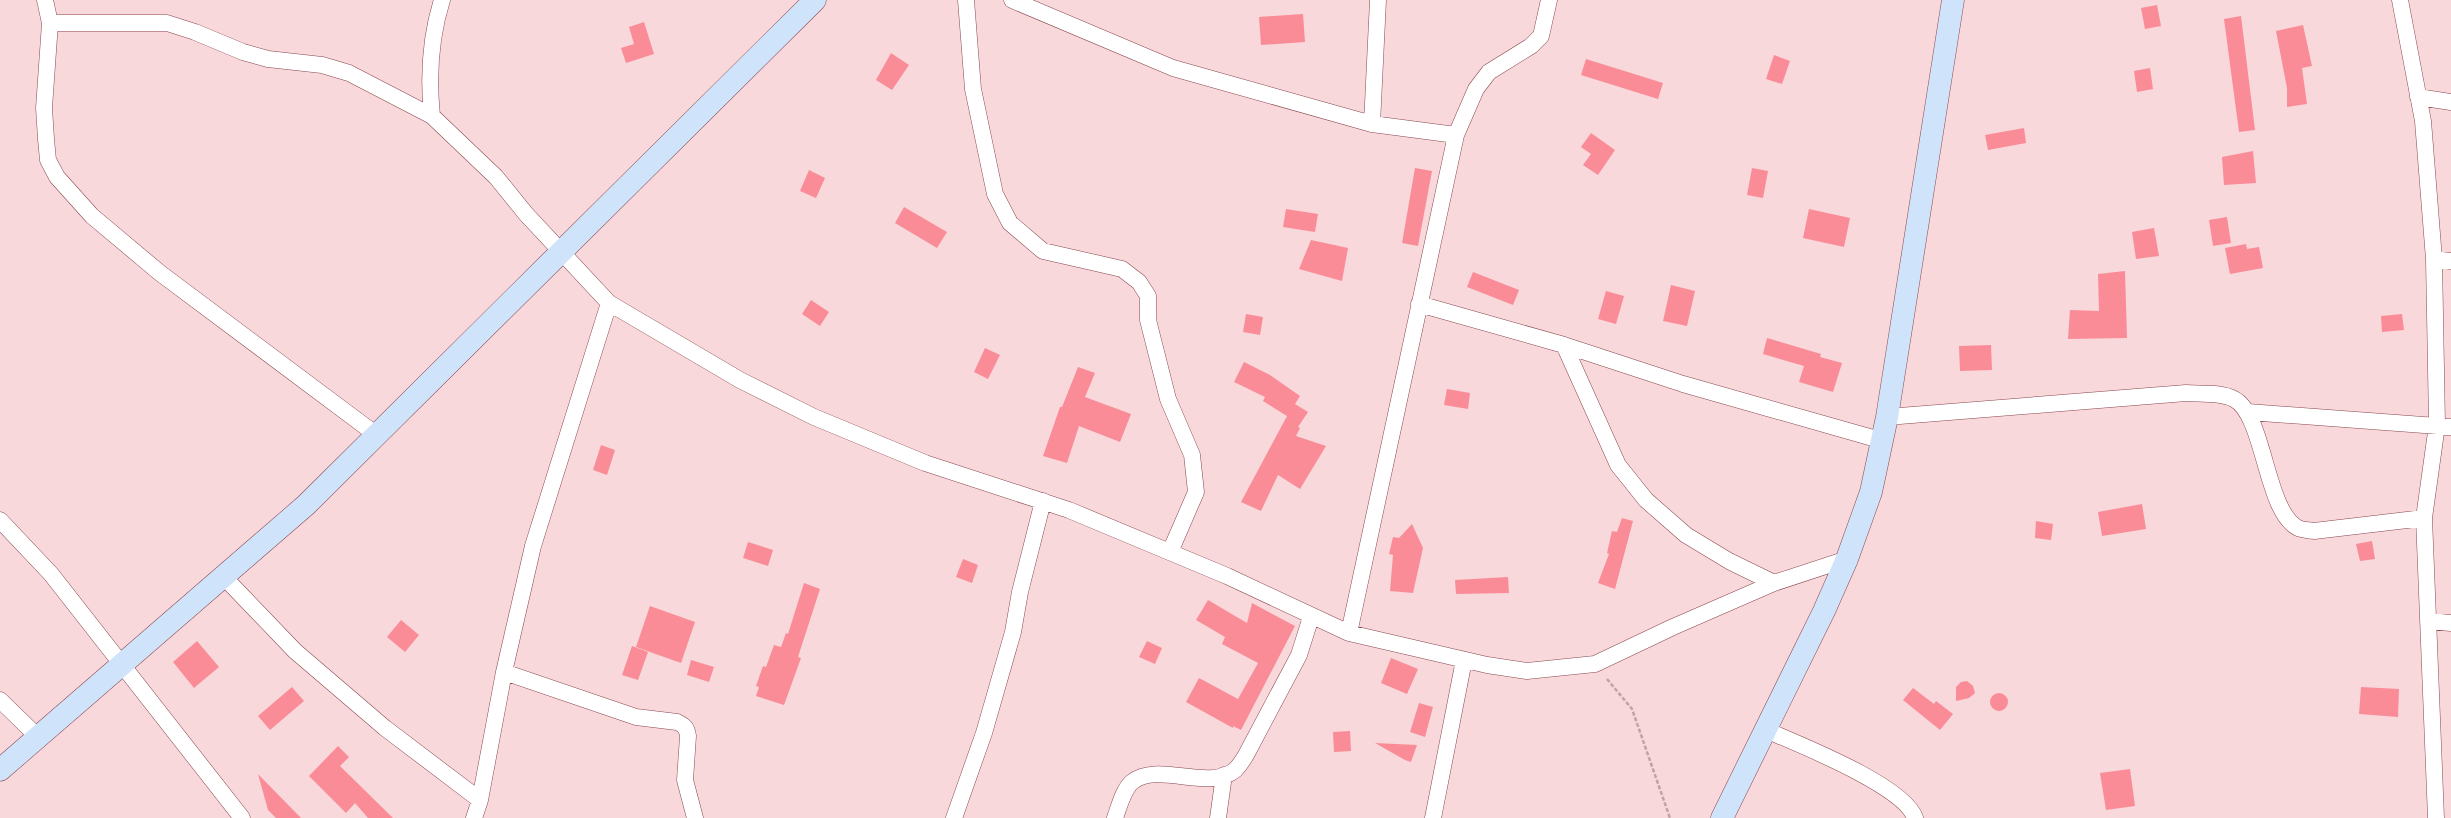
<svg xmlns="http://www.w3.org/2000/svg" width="2451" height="818" viewBox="0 0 2451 818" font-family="'Crimson Pro',serif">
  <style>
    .building { fill: #fa8c98 }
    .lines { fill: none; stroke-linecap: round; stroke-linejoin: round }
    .street-casing { stroke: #89474f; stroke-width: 17 }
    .secondary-casing { stroke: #89474f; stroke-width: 23 }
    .path { stroke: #c2a3a5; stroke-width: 2.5; stroke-dasharray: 4 2; stroke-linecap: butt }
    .street { stroke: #fff; stroke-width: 16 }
    .secondary { stroke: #cfe3fb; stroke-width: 22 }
  </style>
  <rect width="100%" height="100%" fill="#f8d8da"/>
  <path class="building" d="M2157,5L2161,26L2145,29L2141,8Z
    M1303,14L1305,42L1261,45L1259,17Z
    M2241,16L2255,130L2239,132L2224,19Z
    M644,22L654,54L626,63L621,48L634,44L629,27Z
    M2303,25L2312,66L2302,68L2307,104L2287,107V88L2276,31Z
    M891,53L909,65L892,90L876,80Z
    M1774,55L1790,61L1782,84L1766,79Z
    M1586,59L1663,83L1658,99L1581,75Z
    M2150,68L2153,89L2137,92L2134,71Z
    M2024,128L2026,143L1988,150L1985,135Z
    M1591,133L1615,150L1598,175L1583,165L1591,154L1581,147Z
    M2253,151L2256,183L2224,185L2222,157Z
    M1415,168L1432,171L1418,246L1402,243Z
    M1752,168L1768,171L1763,198L1747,195Z
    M809,170L825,178L816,198L800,191Z
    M904,207L947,232L937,248L895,223Z
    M1286,209L1318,214L1315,232L1283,227Z
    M1809,209L1850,218L1844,247L1803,238Z
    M2227,217L2231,243L2213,246L2209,220Z
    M2154,228L2159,256L2136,259L2132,232Z
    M1311,240L1348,248L1342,281L1299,269Z
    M2246,244L2247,249L2259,247L2263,268L2230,274L2225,248Z
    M2125,271L2127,338L2068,339L2070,310L2099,311L2098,274Z
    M1473,272L1519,290L1513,305L1467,287Z
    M1671,285L1695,291L1687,326L1663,321Z
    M1606,291L1624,296L1616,324L1598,319Z
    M811,300L829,312L820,326L802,314Z
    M1246,314L1263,317L1260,335L1243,332Z
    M2402,314L2404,330L2382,332L2381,316Z
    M1767,338L1821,354L1820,357L1842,363L1833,392L1799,382L1804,366L1763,354Z
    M1991,345L1992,370L1960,371L1959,346Z
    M985,348L1000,355L988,379L974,372Z
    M1244,362L1270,375L1300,396L1295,404L1308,412L1298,427L1300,428L1296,436L1326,446L1300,489L1278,475L1261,511L1241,502L1287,416L1263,401L1265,397L1234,382Z
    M1078,367L1095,373L1085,397L1131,414L1120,442L1079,426L1067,463L1043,456L1060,407H1062Z
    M1447,389L1470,393L1468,409L1444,405Z
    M601,445L615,450L607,475L593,470Z
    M2142,504L2146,529L2102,536L2098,512Z
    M1622,518L1633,521L1615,589L1598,583L1609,554L1607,553L1612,531L1617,532Z
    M2036,521L2053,524L2051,540L2035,538Z
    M1412,524L1423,548L1413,593L1390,591L1393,555L1389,554L1393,537L1399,538Z
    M2372,541L2375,559L2360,561L2356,544Z
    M748,542L773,550L768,566L743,558Z
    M963,559L978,565L972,583L956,577Z
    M1508,577L1509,593L1456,594L1455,580Z
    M804,583L820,589L798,657L801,658L784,705L756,696L759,687L756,686L763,666L766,667L774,645L781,647L786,633L788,634Z
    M1208,600L1247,623L1252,603L1295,626L1241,730L1233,726V728L1186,702L1199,678L1238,699L1258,663L1222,644L1225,637L1196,620Z
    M650,606L695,622L681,663L636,647Z
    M401,620L419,635L405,652L387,637Z
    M197,641L219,667L194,688L173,662Z
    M1147,641L1162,648L1155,664L1139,657Z
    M632,646L648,652L638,680L622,675Z
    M1391,658L1418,669L1407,694L1381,683Z
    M691,660L714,667L709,682L687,675Z
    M1967,681L1973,686L1975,693L1969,698L1956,701V687L1961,682Z
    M292,687L304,701L270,730L258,716Z
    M2361,687L2399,689L2398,717L2359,714Z
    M1913,688L1934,704L1936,701L1953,714L1940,730L1903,700Z
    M1990 702a9 9 0 1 1 18 0a9 9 0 1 1-18 0Z
    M1419,703L1433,707L1425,737L1410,732Z
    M1350,731L1351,751L1334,752L1333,732Z
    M1375,743L1417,745L1411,762L1405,760Z
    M338,746L349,757L340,766L393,818H368L355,803L346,813L309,776Z
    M2130,769L2135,806L2106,810L2100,773Z
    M258,774L301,818H276L268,810Z"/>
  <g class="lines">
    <defs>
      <path id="street" d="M45,0L50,23L44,108L46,139L48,160L57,177L92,216L160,273L378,436
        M966,0L973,89L995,194L1010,223L1043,251L1122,269L1139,282L1148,296V320L1168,399L1192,455L1196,492L1170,552
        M1012,0L1173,68L1372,124L1456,135
        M2400,0L2423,121L2434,259L2437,425L2424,518L2436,818
        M50,23H167L195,32L243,52L268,59L322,65L349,73L432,116L496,177L526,214L609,303L740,380L814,417L925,463L1069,510L1227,576L1349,633L1487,665L1527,671L1595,664L1673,627L1774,583L1847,559
        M2418,97L2451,102
        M432,116C428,76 430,38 442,0
        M1372,124L1378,0
        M2434,259L2451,261
        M1419,304L1564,345L1683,384L1880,440
        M1564,345L1618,465L1646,500L1686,535L1729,561L1774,583
        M2248,412L2451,427
        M1887,417L2186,393C2201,394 2221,392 2234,399C2265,415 2265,511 2298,528C2302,530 2309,530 2314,531L2424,518
        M0,520L51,574L242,818
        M224,577L295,651L385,728L480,800
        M2429,621L2451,623
        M1349,633L1456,135L1476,89L1489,72L1531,46L1541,36L1549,0
        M504,672L636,717L677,722C684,725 687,728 688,736L685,780L695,818
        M0,700L38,737
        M1766,730C1798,744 1905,786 1915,818
        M474,818L480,800L504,672L533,546L609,303
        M954,818L984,733L1013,632L1020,592L1043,501
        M1115,818C1119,807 1123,790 1132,782C1158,761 1208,792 1235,770C1239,766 1243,760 1246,755L1299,655L1311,617
        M1218,818L1224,775
        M1433,818L1464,660"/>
      <path id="secondary" d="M0,770L306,505L815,0
        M1722,818L1824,611L1847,559L1871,492L1887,417L1953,0"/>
    </defs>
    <use href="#street" class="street-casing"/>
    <use href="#secondary" class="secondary-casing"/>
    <path class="path" d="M1607,679L1632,709L1670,818"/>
    <use href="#street" class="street"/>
    <use href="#secondary" class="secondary"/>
  </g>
</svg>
